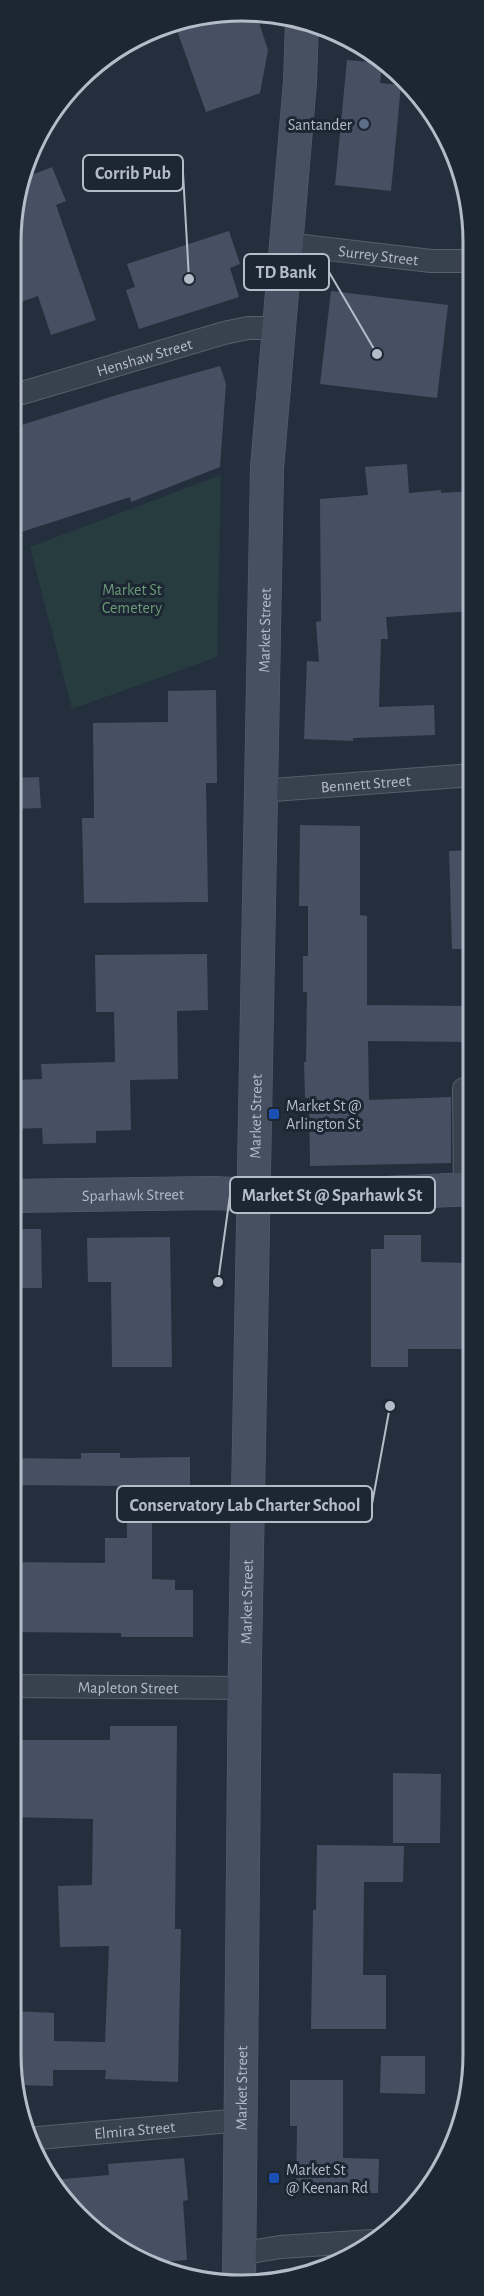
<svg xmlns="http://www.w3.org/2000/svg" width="484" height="2296" viewBox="0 0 484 2296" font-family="'Alegreya Sans',sans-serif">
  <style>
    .green { fill: #263c3f }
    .building { fill: #455162 }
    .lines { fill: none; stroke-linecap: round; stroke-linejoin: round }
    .street-casing { stroke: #565f6c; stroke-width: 24 }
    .secondary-casing { stroke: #565f6c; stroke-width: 34 }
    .street { stroke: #38414e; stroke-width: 22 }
    .secondary { stroke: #465061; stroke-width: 33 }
    .service-dot { fill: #5c6f8a; stroke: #1d2633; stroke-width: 2 }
    .transit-dot { fill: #1a4fb4; stroke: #1d2633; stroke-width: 2 }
    .labels { text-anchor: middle; stroke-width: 6; stroke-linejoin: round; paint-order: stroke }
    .poi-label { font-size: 16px; fill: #b4bcc9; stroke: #1d2633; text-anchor: start }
    .street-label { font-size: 16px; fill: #b4bcc9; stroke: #1d2633 }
    .park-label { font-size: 16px; fill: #6b9a76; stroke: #1d2633 }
    .rim { fill: none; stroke: #b4bcc9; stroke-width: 3 }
    .leader { fill: none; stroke: #b4bcc9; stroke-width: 2 }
    .callout-dot { fill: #b4bcc9; stroke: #1d2633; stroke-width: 2 }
    .callout { fill: #1d2633; stroke: #b4bcc9; stroke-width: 2 }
    .callout-label { font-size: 18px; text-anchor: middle; font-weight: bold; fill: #b4bcc9 }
  </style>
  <rect width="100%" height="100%" fill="#242f3e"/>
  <path class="green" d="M221,475L217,657L72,709L30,547Z"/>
  <path class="building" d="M256,13L268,50L260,93L206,112L174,22L182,18Z
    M347,60L382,63L380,83L401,85L391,191L335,185Z
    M52,167L66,201L56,205L96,320L51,335L38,296L12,305V212L24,178Z
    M229,231L240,264L230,268L239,297L139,329L126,290L135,287L127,264Z
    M331,291L448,305L437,398L320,384Z
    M220,366L226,384L220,467L131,502L130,497L12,535V428L120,394Z
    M407,464L409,493L441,490V493L473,491V611L386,617L388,639H381L379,707L434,705L435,735L353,738V741L304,739L307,661L319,662L316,622L321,621L320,499L368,495L365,467Z
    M216,690L217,783H206L208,902L84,903L82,818H94L93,723L168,722V691Z
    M39,777L41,808L12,809V778Z
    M300,825L360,826V915L367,916V1005L472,1006V1042L368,1041L369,1100L451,1097V1163L310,1166L309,1098H305L304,1062H306L307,992H303V956H308V906H299Z
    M472,850V949H452L449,851Z
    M207,954L208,1010L177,1011L178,1079L130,1080L131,1130L96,1131V1143L43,1144L42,1128L11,1129L12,1080L42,1079L41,1064L115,1062L114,1012H96L95,955Z
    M11,1229H41L42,1288H11Z
    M384,1235H421V1262L472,1263V1349H408V1367H371V1249H384Z
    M170,1237L172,1367H112L111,1282H88L87,1238Z
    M81,1453H120V1458L190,1457V1499H152V1579L175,1580V1590H193V1637H121V1633L11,1632V1562L105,1563V1538H127V1486L11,1485V1458L81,1459Z
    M110,1726H177L175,1929H181L178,2082L105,2079L106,2070H53V2086L17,2085L13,2064L14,2011L54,2013V2041L105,2042L109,1946L60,1947L58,1886L92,1885L93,1819L11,1817V1740H110Z
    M393,1773L441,1774L440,1843H393Z
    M317,1845L404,1846L403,1882H364L363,1975H386V2029H311L313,1910H316Z
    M381,2056H425V2094L380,2093Z
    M290,2080H343V2158L379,2159L378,2193H296L297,2126H290Z
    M184,2158L188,2200L183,2201L187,2260L146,2263L140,2262L78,2217L53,2180L109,2175L108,2164Z"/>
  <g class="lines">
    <defs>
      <g id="street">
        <path id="s1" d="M286,244L431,261H473"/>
        <path id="s2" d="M12,396L224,333L248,328H279"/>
        <path id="s3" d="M260,791L473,775"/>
        <path d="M464,1089L465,1189"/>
        <path id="s4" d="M11,1686L246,1688"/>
        <path id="s5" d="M27,2139L241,2120"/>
        <path d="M239,2254L280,2247L372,2241"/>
      </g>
      <g id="secondary">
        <path id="s6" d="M11,1196L213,1193L298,1197L472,1189"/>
        <path id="s7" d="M239,2284L245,1658L267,468L300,82L302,22"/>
      </g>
    </defs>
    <use href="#street" class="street-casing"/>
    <use href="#secondary" class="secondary-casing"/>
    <use href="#street" class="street"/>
    <use href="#secondary" class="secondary"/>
  </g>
  <circle class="service-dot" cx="364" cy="124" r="6"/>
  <g class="transit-dot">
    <rect x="268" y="1108" width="12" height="12" rx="3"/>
    <rect x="268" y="2172" width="12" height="12" rx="3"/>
  </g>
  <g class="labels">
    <g class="poi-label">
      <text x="352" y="130" text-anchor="end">Santander</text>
      <text x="286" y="1111">Market St @<tspan x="286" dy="18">Arlington St</tspan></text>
      <text x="286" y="2175">Market St<tspan x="286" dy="18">@ Keenan Rd</tspan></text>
    </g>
    <g class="street-label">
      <text dy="6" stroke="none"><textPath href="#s1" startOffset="93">Surrey Street</textPath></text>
      <text dy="6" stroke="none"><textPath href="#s2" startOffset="138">Henshaw Street</textPath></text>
      <text dy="6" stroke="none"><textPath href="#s7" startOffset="1654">Market Street</textPath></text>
      <text dy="6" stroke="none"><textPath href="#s3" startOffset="106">Bennett Street</textPath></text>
      <text dy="6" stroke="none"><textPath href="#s7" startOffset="1168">Market Street</textPath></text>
      <text dy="6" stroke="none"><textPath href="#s6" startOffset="122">Sparhawk Street</textPath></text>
      <text dy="6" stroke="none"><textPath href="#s7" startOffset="682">Market Street</textPath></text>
      <text dy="6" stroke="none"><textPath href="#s4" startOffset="117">Mapleton Street</textPath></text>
      <text dy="6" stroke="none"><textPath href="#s7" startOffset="196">Market Street</textPath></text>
      <text dy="6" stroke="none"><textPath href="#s5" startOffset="108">Elmira Street</textPath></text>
    </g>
    <g class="park-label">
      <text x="132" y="595">Market St<tspan x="132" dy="18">Cemetery</tspan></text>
    </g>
  </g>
  <path d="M0 0H484V2296H0ZM242 21H242A221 221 0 0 1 463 242V2054A221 221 0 0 1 242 2275H242A221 221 0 0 1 21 2054V242A221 221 0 0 1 242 21Z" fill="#1d2633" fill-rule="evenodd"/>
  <path class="rim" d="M242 21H242A221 221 0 0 1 463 242V2054A221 221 0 0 1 242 2275H242A221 221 0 0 1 21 2054V242A221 221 0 0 1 242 21Z"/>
  <path class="leader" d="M189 279L183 173M377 354L329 272M218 1282L230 1195M390 1406L372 1504"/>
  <g class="callout-dot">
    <circle cx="189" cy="279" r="6"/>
    <circle cx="377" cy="354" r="6"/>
    <circle cx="218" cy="1282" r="6"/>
    <circle cx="390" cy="1406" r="6"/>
  </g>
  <g class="callout">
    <rect x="83" y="155" width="100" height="36" rx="6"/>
    <rect x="244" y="254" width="85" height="36" rx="6"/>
    <rect x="230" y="1177" width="205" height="36" rx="6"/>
    <rect x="117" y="1486" width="255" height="36" rx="6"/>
  </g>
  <g class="callout-label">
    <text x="133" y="179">Corrib Pub</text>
    <text x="286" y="278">TD Bank</text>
    <text x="332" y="1201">Market St @ Sparhawk St</text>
    <text x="245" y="1511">Conservatory Lab Charter School</text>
  </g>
</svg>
